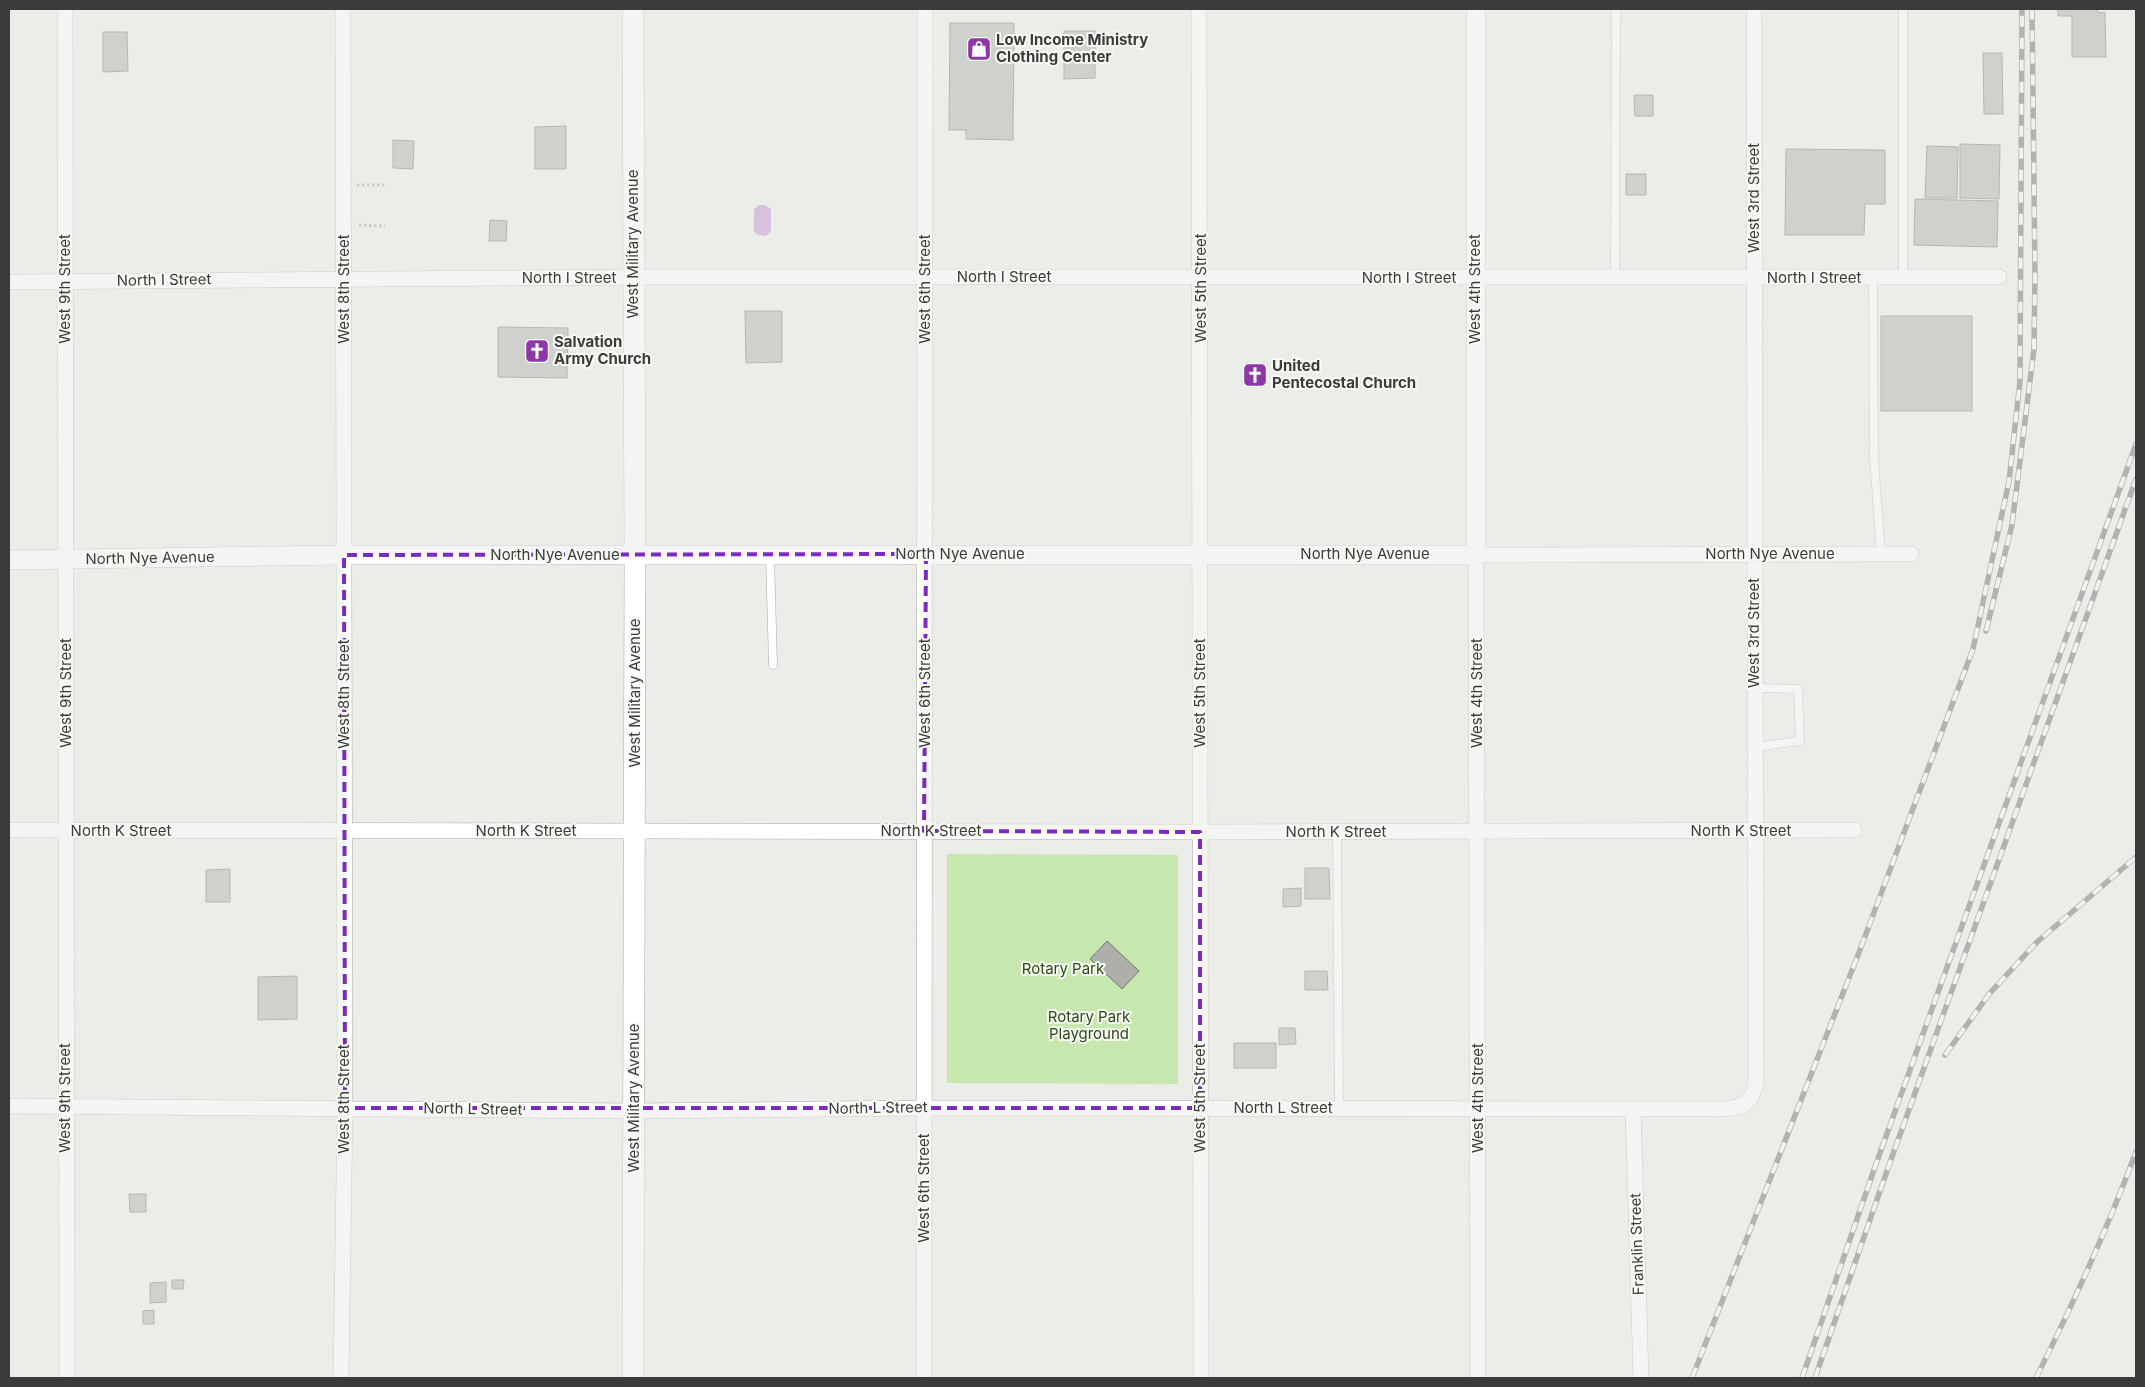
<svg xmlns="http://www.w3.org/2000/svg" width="2145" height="1387" viewBox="0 0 2145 1387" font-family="Inter,sans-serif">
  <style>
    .green { fill: #c6e8af }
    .water { fill: #c28dd3 }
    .building { fill: #adafab; stroke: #747672 }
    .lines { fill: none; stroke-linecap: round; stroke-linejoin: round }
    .service-casing { stroke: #a6a9a4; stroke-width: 9 }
    .minor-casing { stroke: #a6a9a4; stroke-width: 16 }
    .tertiary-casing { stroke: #a6a9a4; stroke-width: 20 }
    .secondary-casing { stroke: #a6a9a4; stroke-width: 22 }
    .path { stroke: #a2a4a0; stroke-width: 3; stroke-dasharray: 2.5 2.5; stroke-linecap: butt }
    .service { stroke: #fff; stroke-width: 8 }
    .minor { stroke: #fff; stroke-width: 15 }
    .tertiary { stroke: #fff; stroke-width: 19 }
    .secondary { stroke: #fff; stroke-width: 21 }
    .rail-casing { stroke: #6c6d6b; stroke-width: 5.5 }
    .rail { stroke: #f7faf5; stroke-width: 4; stroke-dasharray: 11; stroke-linecap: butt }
    .marked { fill: none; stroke: #7b2cbf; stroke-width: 4; stroke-dasharray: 10 6; stroke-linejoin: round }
    .labels { text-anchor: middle; stroke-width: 4; stroke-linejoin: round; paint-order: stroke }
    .poi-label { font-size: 15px; font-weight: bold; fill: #3b3c3a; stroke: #f7faf5; text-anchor: start }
    .street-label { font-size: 15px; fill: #3b3c3a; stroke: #f7faf5 }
    .park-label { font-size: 15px; fill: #2d4913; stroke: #f7faf5 }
  </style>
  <rect width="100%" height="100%" fill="#eaede8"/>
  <path class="green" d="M947,854L1178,855V1084L947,1083Z"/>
  <path class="water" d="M759,205H765L771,209V231L766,236L757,235L754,231V209Z"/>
  <path class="building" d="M2058,9H2098V13L2105,12L2106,57H2072V16H2058Z
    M950,23H1014L1013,140L966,139V130H949Z
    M1064,31H1095V78L1064,79Z
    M103,32H127L128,71L103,72Z
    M1983,53H2002L2003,114H1984Z
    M1634,95H1653V116H1635Z
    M566,126V169H535V127Z
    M393,140L414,141L413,169L393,168Z
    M1960,144L2000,145L1999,199L1960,198Z
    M1927,146L1958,147L1957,198H1925Z
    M1786,149L1885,150V204H1865L1864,235H1785Z
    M1626,174H1646V195H1626Z
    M1915,199L1998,201L1997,247L1914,245Z
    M490,220L507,221L506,241H489Z
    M745,311H782V362L746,363Z
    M1881,316H1972V411H1881Z
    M498,327L568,328L567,378L498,377Z
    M1305,868H1329L1330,899H1305Z
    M230,869V902H206V870Z
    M1301,888V906L1283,907V889Z
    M1107,941L1139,971L1122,989L1090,959Z
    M1305,971H1327L1328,990H1305Z
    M297,976V1019L258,1020V977Z
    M1279,1028H1295L1296,1044L1279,1045Z
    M1234,1043H1276V1068H1234Z
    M129,1194H146V1212H130Z
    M172,1280H184L183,1289H172Z
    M166,1282V1302L150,1303V1283Z
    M154,1310V1324H143V1311Z"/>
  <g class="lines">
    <defs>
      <path id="service" d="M1903,277V9
        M1615,278L1616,9
        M1873,278L1874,460L1881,554
        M770,555L773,665
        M1754,688L1798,689L1800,741L1754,747
        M1337,832L1339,1108"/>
      <path id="minor" d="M65,9L67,1378
        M1199,9L1201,1378
        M9,282L633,277H1999
        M9,830L1200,832L1854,830
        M9,1106L634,1111L924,1108L1723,1109C1744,1107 1751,1105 1756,1083L1754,9
        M1633,1109L1641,1378
        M341,1378L345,1108L343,9
        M924,1378L925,9
        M1478,1378L1476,555L1911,554"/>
      <path id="tertiary" d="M9,560L344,555H1476V9"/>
      <path id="secondary" d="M633,9L635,555L633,1378"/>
    </defs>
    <use href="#service" class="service-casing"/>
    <use href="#minor" class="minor-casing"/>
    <use href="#tertiary" class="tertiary-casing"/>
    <use href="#secondary" class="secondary-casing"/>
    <path class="path" d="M357,185H386
      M359,225L385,226"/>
    <use href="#service" class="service"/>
    <use href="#minor" class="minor"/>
    <use href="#tertiary" class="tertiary"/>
    <use href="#secondary" class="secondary"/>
    <defs>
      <path id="rail" d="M1986,631L2012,525L2034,349L2035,274L2032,9
        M1945,1055L1990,993L2036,943L2136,857
        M1692,1378L1858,955L1973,649L2009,481L2020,381L2022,9
        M1802,1378L1876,1164L2136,444
        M1815,1378L1888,1168L2136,479
        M2036,1378C2073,1304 2107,1230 2136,1152"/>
    </defs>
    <use href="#rail" class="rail-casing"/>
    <use href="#rail" class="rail"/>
  </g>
  <path d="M0 0H2145V1387H0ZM926,554L924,831L1200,832V1108H345L344,555Z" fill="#eaede8" fill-opacity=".55" fill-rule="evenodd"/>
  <path class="marked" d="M926,554L924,831L1200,832V1108H345L344,555Z"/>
  <defs>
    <symbol id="shop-square" viewBox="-11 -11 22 22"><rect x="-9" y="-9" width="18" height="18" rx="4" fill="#8d38a6" stroke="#f7faf5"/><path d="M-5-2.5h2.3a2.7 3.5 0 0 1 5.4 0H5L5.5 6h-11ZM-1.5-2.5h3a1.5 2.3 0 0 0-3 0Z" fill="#fff"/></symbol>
    <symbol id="church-square" viewBox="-11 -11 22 22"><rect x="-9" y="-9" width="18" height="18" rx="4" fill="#8d38a6" stroke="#f7faf5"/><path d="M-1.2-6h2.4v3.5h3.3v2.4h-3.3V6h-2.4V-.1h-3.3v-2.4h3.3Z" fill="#fff"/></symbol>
  </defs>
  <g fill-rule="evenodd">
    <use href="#shop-square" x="965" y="35" width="28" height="28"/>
    <use href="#church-square" x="523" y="337" width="28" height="28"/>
    <use href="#church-square" x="1241" y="361" width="28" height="28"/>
  </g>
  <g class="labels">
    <g class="poi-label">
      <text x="996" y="45">Low Income Ministry<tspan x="996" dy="17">Clothing Center</tspan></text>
      <text x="554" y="347">Salvation<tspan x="554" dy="17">Army Church</tspan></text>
      <text x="1272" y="371">United<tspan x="1272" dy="17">Pentecostal Church</tspan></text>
    </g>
    <g class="street-label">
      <text transform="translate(1754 198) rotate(-90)" y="5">West 3rd Street</text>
      <text transform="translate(633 244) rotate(-90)" y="5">West Military Avenue</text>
      <text x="1004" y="282">North I Street</text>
      <text x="569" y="283">North I Street</text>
      <text x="1409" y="283">North I Street</text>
      <text x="1814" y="283">North I Street</text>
      <text transform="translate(164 280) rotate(-1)" y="5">North I Street</text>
      <text transform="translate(1201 288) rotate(-90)" y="5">West 5th Street</text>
      <text transform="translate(65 289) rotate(-90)" y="5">West 9th Street</text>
      <text transform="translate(344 289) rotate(-90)" y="5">West 8th Street</text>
      <text transform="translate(925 289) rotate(-90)" y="5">West 6th Street</text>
      <text transform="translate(1475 289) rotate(-90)" y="5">West 4th Street</text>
      <text x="960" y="559">North Nye Avenue</text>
      <text x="1365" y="559">North Nye Avenue</text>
      <text x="1770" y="559">North Nye Avenue</text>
      <text x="555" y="560">North Nye Avenue</text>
      <text transform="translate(150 558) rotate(-1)" y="5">North Nye Avenue</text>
      <text transform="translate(1754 633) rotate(-90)" y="5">West 3rd Street</text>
      <text transform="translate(66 693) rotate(-90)" y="5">West 9th Street</text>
      <text transform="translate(635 693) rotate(-90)" y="5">West Military Avenue</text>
      <text transform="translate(925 693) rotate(-90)" y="5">West 6th Street</text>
      <text transform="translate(1200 693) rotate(-90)" y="5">West 5th Street</text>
      <text transform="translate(1477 693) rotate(-90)" y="5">West 4th Street</text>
      <text transform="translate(344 694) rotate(-90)" y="5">West 8th Street</text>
      <text x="121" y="836">North K Street</text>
      <text x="526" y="836">North K Street</text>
      <text x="931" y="836">North K Street</text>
      <text x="1741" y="836">North K Street</text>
      <text x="1336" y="837">North K Street</text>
      <text transform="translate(65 1098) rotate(-90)" y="5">West 9th Street</text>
      <text transform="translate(634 1098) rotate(-90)" y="5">West Military Avenue</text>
      <text transform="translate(1200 1098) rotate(-90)" y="5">West 5th Street</text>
      <text transform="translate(1478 1098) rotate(-90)" y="5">West 4th Street</text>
      <text transform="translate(344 1099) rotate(-90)" y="5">West 8th Street</text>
      <text transform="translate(878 1108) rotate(-1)" y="5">North L Street</text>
      <text x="1283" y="1113">North L Street</text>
      <text transform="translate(473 1109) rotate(1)" y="5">North L Street</text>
      <text transform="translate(924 1188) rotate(-90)" y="5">West 6th Street</text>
      <text transform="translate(1637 1244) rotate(-92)" y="5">Franklin Street</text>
    </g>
    <g class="park-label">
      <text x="1063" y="974">Rotary Park</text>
      <text x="1089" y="1022">Rotary Park<tspan x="1089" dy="17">Playground</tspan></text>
    </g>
  </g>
  <rect width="2145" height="1387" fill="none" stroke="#3b3c3a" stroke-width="20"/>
</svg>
